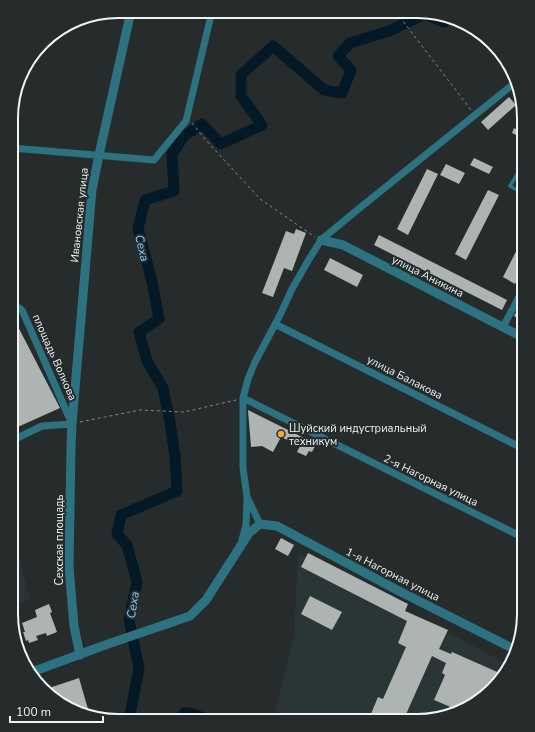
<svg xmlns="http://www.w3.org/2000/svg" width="535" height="732" viewBox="0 0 535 732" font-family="'Nunito Sans',sans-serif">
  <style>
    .built { fill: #293635 }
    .water { fill: #031926 }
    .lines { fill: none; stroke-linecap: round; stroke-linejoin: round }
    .river { stroke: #031926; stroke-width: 11 }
    .building { fill: #aeb4b1 }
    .path { stroke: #828787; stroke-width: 1; stroke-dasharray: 3 3; stroke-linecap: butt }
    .service { stroke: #2d7280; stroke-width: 3.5 }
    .minor { stroke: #2d7280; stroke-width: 7 }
    .tertiary { stroke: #2d7280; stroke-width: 9 }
    .poi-dot { fill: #f0a63f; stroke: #262c2c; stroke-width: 1.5 }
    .labels { text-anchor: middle; stroke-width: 4; stroke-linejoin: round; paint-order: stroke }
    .street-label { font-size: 11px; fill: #f0f4f4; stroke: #262c2c }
    .poi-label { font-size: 11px; fill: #f0f4f4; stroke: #262c2c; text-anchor: start }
    .water-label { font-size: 12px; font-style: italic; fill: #80cefe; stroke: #262c2c }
    .rim { fill: none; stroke: #f0f4f4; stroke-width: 2 }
  </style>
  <rect width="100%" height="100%" fill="#262c2c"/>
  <path class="built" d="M11,527L30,599L11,607Z
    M298,553L509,665L506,673L465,710L417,721H273L294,636Z"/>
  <path class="water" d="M183,707L193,708L213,716L215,720H170Z
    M250,715L264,719L266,721L229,720L232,716Z"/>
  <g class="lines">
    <path class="river" d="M129,720L139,668L129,620L137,582L127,545L117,534L121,515L177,491L175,456L170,422L163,388L147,361L139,332L159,319L152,281L138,229L145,200L174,191L172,154L184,136L202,124L221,144L262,125L241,96V75L273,46L324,90L342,93L351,70L338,56L350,43L389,31L425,14L444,22L443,17"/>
  </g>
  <path class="building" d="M509,97L516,105L488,130L481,122Z
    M514,128L523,133L524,139L512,133Z
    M474,158L493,167L489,174L470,165Z
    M446,164L465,173L459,184L440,175Z
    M427,169L438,174L408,235L397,229Z
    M488,190L499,195L466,260L455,254Z
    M296,229L306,233L292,271L284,268L273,297L262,293L286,231L294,234Z
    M379,235L507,300L502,310L374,245Z
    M524,236V266L515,284L503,277Z
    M330,258L363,275L357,287L324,270Z
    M524,298V321L514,316Z
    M12,315L60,408L11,430L12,344Z
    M248,410L316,444L312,452L309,451L306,456L297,452L300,446L281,437L273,452L262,446L251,447Z
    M281,538L294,545L288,556L275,549Z
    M308,553L408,604L405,611L448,630L439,649L451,654L452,652L504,675L485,692L483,691L481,696L465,710L460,711L434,700L445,675L442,673L446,663L432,656L403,721H368L378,697L383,699L406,647L398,643L407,621L301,567Z
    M310,596L342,612L332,630L301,614Z
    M49,604L52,612L50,613L57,632L47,636L46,633L36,636L38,640L29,643L28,640L26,641L23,632H25L22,623L37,617L35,610Z
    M79,678L88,709L81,712L58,703L46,689Z"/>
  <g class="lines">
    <path class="path" d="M396,12L471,110
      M192,123L204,138L260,199L315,237
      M80,422L140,410L184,412L236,400"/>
    <path class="service" d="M524,194L510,186L524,163"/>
    <path class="minor" d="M12,148L154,160L186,121L212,11
      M275,324L524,449
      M503,327L520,295L524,292
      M243,398L524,538
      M11,441L42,426L72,424L22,310L12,303
      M260,524L247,497L243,468V398L248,379L255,362L280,315L292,289L308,261L321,240L356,211L516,82
      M242,540L246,525L247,499"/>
    <path class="tertiary" d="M321,240L343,245L524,338
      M80,655L74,626L69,567L71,447L72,424L92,190L99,155L131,11
      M32,672L108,644L190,616L206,600L249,533L260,524L277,526L399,591L514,649"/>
  </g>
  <circle class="poi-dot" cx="281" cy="434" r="4"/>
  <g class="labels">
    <g class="street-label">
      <text transform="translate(79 215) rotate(-84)" y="4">Ивановская улица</text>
      <text transform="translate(428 276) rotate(27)" y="4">улица Аникина</text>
      <text transform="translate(55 357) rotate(66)" y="4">площадь Волкова</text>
      <text transform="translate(405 377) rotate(27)" y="4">улица Балакова</text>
      <text transform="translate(431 480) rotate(26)" y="4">2-я Нагорная улица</text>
      <text transform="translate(59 540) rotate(-90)" y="4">Сехская площадь</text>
      <text transform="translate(393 574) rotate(27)" y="4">1-я Нагорная улица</text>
    </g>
    <g class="poi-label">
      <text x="289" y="432">Шуйский индустриальный<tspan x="289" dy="13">техникум</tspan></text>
    </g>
    <g class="water-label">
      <text transform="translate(142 248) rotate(77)" y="4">Сеха</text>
      <text transform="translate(133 605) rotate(-81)" y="4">Сеха</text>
    </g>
  </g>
  <path d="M0 0H535V732H0ZM118 18H417A100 100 0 0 1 517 118V614A100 100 0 0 1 417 714H118A100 100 0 0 1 18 614V118A100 100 0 0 1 118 18Z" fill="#262c2c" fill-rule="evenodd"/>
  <path class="rim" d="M118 18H417A100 100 0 0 1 517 118V614A100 100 0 0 1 417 714H118A100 100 0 0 1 18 614V118A100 100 0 0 1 118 18Z"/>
  <path d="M10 716v6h93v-6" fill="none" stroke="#f0f4f4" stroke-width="2"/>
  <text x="16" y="716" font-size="12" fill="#f0f4f4" stroke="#262c2c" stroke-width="3" paint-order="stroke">100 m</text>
</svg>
